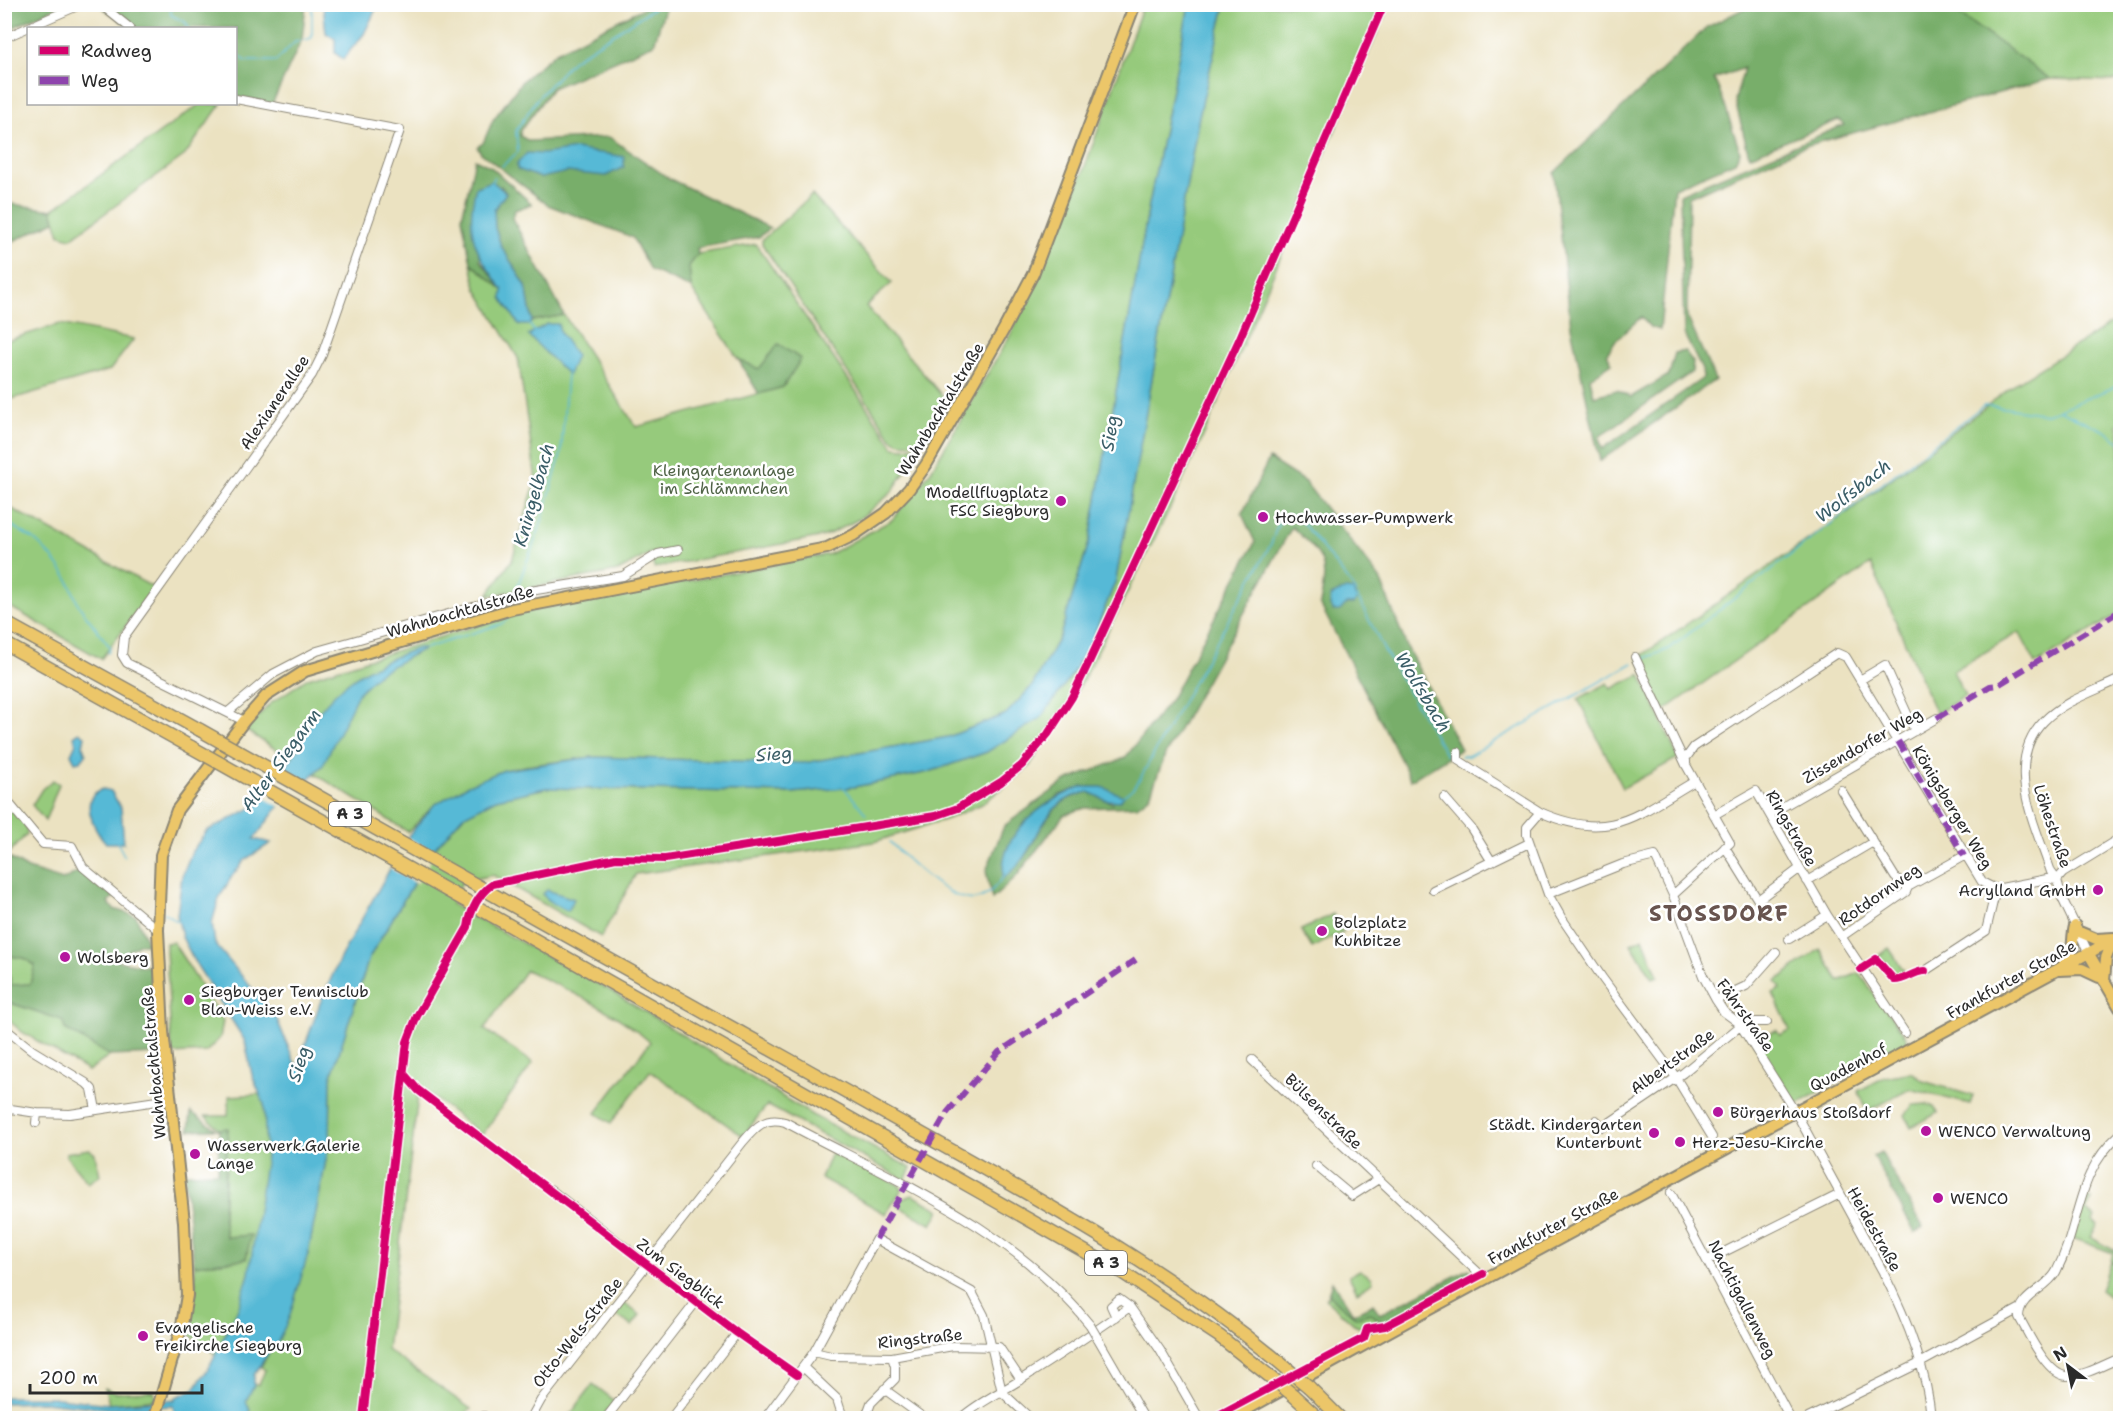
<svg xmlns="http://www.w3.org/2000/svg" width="2125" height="1423" viewBox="0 0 2125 1423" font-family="'Shantell Sans',sans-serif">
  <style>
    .green { fill: #96ca7b; stroke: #607a53; stroke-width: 1.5 }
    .forest { fill: #78ae6b; stroke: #526c4b; stroke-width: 1.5; fill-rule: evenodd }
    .water { fill: #57b9d6; stroke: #417280; stroke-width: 1.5 }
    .pier { fill: #ebe2c1 }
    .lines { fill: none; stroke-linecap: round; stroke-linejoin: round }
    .stream { stroke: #57b9d6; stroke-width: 1.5 }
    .minor-casing { stroke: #8b8676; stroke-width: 10 }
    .major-casing { stroke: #8b8676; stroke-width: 14 }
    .highway-casing { stroke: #8b8676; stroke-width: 15 }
    .minor { stroke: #fff; stroke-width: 8 }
    .major { stroke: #ecc669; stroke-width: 10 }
    .highway { stroke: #ecc669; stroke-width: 12 }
    .minor-bridge-casing { stroke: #8b8676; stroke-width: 10; stroke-linecap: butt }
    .highway-bridge-casing { stroke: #8b8676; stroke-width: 15; stroke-linecap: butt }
    .minor-bridge { stroke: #fff; stroke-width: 8 }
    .highway-bridge { stroke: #ecc669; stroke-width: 12 }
    .quiet { stroke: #8e44ad; stroke-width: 6; stroke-dasharray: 12 6; stroke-linecap: butt }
    .cycleway-casing { stroke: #fff; stroke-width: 11 }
    .cycleway { stroke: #d6006c; stroke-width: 8 }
    .poi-dot { fill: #b5179e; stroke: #fff; stroke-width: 2 }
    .labels { text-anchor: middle; stroke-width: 5; stroke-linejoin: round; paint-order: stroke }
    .shield { fill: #fff; stroke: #6b6b6b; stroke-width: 1.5 }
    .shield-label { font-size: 15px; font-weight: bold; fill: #2b2b2b }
    .street-label { font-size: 16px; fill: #2b2b2b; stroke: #fff }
    .park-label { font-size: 16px; fill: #506347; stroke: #fff }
    .poi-label { font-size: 16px; fill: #2b2b2b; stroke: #fff; text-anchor: start }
    .water-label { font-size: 18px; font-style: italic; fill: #3a5d67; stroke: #fff }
    .district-label { font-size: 22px; font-weight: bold; letter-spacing: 1.5px; fill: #68544f; stroke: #fff }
  </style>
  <rect width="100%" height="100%" fill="#fff"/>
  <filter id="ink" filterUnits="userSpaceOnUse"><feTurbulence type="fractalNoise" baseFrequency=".0167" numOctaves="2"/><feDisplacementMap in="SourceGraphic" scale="12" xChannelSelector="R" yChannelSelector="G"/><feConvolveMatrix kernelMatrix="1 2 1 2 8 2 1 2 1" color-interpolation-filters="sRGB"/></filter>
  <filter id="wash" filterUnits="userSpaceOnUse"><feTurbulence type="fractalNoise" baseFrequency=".008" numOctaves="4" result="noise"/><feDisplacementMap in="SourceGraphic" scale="24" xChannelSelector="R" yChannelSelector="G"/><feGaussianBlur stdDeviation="1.35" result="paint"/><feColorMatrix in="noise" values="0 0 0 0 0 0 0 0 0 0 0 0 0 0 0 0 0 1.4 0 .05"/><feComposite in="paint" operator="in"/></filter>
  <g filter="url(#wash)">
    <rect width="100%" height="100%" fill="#ebe2c1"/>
    <path class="green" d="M1143,5H1189L1149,205L1090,539L1060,636L1032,686L1007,714L948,737L804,763L592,757L525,766L504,770L434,805L408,832L245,730L271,703L308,678L518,613L830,554L892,520L931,471L1012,332L1083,172Z
      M1225,5H1389L1207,428L1173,502L1082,682L1029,767L982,804L947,819L874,842L636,874L601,937L493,875L462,882L451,904L611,991L812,1115L911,1168L905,1180L767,1105L743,1136L650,1071L611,1123L596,1113L650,1042C614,1010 569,991 526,970L484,1029L533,1063L482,1135L423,1089L418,1097L387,1350L471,1409L459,1418H245L250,1411L246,1401L254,1384L259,1385L265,1370L261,1367L271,1349L308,1254L330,1139L331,1078L369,958L434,849L463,816L496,799L546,788L792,793L854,787L929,772L987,752L1071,676L1092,640L1116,580L1199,116Z
      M1946,5H2120V81L2050,79Z
      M200,104H221L185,155L71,238L60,235L52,210Z
      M812,195L892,283L866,306L949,404L928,439C915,443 903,447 892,439L762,244V240Z
      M756,244L894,447L905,448L923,445L891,493L859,519L825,536L654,568L651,553L618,571L487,596L512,560L536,480L518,358L476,288L471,263L503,290L529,325L532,321L564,315L636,427L783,387L800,359L758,369L738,359L691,288L689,266L698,254Z
      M2120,318V423L2117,425L2120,430V613L2036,664L2019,632L1953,671L1965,696L1936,714L1871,564L1664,711L1638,658L1848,512L2018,382Z
      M60,324L134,339L110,370L5,401V341Z
      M5,505L154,588L101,659L5,604Z
      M1641,674L1678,758L1623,788L1578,699L1608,683L1611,689Z
      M53,780L59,784L45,821L32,805L42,789Z
      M4,801L26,825L27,834L5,857Z
      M1333,914L1343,932L1312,948L1301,930Z
      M1643,938L1658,976L1653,978L1631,944Z
      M173,942L223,1021L220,1038L206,1052L172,1054L166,951V943Z
      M1889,948L1906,974L1897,979L1878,956Z
      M1820,949L1839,981L1859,973L1907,1038V1044L1797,1104L1754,1042L1776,1030L1780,1035L1790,1030L1773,993L1781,989L1776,981Z
      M5,952H8L10,956L24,958L35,965L30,984L11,985L9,976L5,974Z
      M4,1001L62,1020L65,1029L110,1056L88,1071L22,1032L5,1017Z
      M1912,1072L1923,1081L1973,1096L1970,1104L1910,1089L1868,1111L1858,1091L1885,1077Z
      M262,1094C273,1150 260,1257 238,1309C231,1325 222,1339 216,1355L189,1334L196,1288L194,1265L246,1259L250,1235L226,1238L223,1214L228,1129H219L205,1116H228L229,1096Z
      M1927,1104L1934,1107L1938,1113L1911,1127L1905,1115L1913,1105Z
      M89,1149L95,1154L100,1175L88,1183L66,1156V1153Z
      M831,1153L899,1185L902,1189L886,1214L821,1178Z
      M913,1195L940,1210L932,1225L898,1206L901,1199Z
      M2086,1197L2092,1200L2086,1211L2095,1217L2093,1221L2098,1225L2090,1237L2115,1251L2117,1248L2120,1250L2115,1263L2111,1261L2113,1253L2073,1238Z
      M2111,1262L2120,1267V1305L2100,1290Z
      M1360,1270L1372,1278L1373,1282L1357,1292L1349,1276Z
      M1328,1295L1356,1318L1370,1313L1383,1323L1363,1328L1354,1324L1326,1299Z
      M621,1301L640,1315L632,1326L613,1313Z
      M593,1384L615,1401L602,1418H574L570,1415Z
      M105,1388L114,1392L154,1391L156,1399L109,1404Z"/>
    <path class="forest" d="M5,4H62V5L5,31Z
      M99,5H306L302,39L272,104L236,97V28H131Z
      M649,5H666L654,44L552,88L521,130L520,136L529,141L609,137L670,179L770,228L759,237L697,248L698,254L689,266L691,288L650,270L632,237L548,205L481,153L477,147L483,143L493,120L523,80L556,52Z
      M1751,5H1946L2050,79L1805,146L1689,197L1687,316L1715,380L1600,461L1571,327L1554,173L1707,27ZM1744,68L1735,100L1749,156L1839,120L1844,125L1680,194L1684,334L1702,370L1703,378L1602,449L1599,437L1692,372L1693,362L1685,351L1675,353L1669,375L1631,397L1617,390L1594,396L1590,378L1612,363L1607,354L1615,341L1641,317L1650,327L1660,330L1674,188L1735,162L1740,152L1722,97L1714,79Z
      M475,159L491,167L532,204L515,210L512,218L564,315L532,321L526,286L501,246L495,228L494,210L506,193L501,186L480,260L503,290L471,263L462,217Z
      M5,203L52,210L55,221L5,245Z
      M778,344L801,359L783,387L759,394L738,359L759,369Z
      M1269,459L1305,482L1380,579L1407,647L1461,749L1411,780L1320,604C1329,559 1323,557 1292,527L1165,755L1150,796L1137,806L1085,808L1064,815L1015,878L992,899L986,871L1004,826L1066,781L1125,758L1171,699L1255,542L1242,514ZM1081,787H1101L1116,794L1112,803L1089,792C1035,801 1042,854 1003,877L1022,824L1060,795Z
      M8,857L28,869L63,880L81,870L115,896L108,902L114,909L136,916L148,944H139L117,958L119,961L150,967L156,1054L110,1056L65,1029L62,1020L5,1001L4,974L9,976L12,985L30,984L35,965L24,958L10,956L8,952H5V860Z
      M191,1112L216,1129L189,1130Z
      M228,1128L223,1214L226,1237L251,1235L246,1259L194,1265L184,1173L218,1172L219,1129Z
      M1881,1152L1923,1227L1915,1233L1873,1156Z
      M1469,1269L1476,1275L1383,1323L1370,1313L1356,1318L1328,1295L1332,1281L1353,1314L1373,1304L1380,1314Z"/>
    <path class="water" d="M323,5H364L376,9L364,34L343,59L335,53V39L326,33Z
      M1189,5H1225L1199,116L1116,580L1092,640L1071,676L1041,718L987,752L929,772L854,787L792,793L546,788L496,799L463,816L434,849L369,958L331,1078L330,1139L308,1254L289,1318L276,1346L271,1349L254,1375V1385L246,1401L250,1411L245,1418H175L173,1406L110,1409L44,1402L5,1403L4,1397H51L109,1404L175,1400L176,1397L194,1389L208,1369L238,1309L249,1274L266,1156L264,1104L252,1075L245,1041L196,964L182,937L177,915L182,876L192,851L207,831L259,804L301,745L300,738C337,683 357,671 418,648H425L379,673L359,692L323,765L275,811L254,839L271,843L246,859L232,876L219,898L212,923L215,944L276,1017L297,1068L320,1003L341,956L409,835L434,805L468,785L504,770L592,757L804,763L948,737L1006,714L1032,686L1060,636L1090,539L1149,205Z
      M576,149C593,153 608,153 624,157V167L606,176L567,172L541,178L517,169V164L527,153L543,154Z
      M492,181L506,193L494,210L495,228L501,246L526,286L532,321L529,325H519L502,298L503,290C476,253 464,234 476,187Z
      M547,324H558L560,332L576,356L568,375L528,335Z
      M1346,589L1353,590L1357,600L1354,604H1346L1340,611H1333L1330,606L1331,596Z
      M79,732L85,736L83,746L86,755L80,761L75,762L71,754L76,743L74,736Z
      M1081,787H1102L1124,796L1120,801L1105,800L1089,792C1035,800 1041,854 1003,878C999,832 1043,802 1081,787Z
      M103,789L111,791L121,808L124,843H106C94,830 77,797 103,789Z
      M547,890L574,899L568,911L553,904L542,894Z"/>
    <path class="pier" d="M281,767L309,783L282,808L261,796Z
      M405,836L435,853L417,884L388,867Z"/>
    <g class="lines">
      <path class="stream" d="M171,4V15L185,22L189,28
        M236,53L246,61H276L295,42L312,38V4
        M502,166L518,152L516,131L537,99L573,60L660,4
        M492,183L494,177
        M529,324L535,332
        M2060,409L2120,385
        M4,521L35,540L51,556L67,577L79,606L110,647L108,653
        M516,590L539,530L561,454L567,374
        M423,649L501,624L508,619
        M1640,660L1669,649L1984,405L2046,414L2059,410L2105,431L2120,442
        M1461,756H1468L1633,663
        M843,786L866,814
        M1123,796L1133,788L1142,775L1272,542C1277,525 1282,503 1302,522L1351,584L1383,648L1446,755H1453
        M117,842L125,857
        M890,842C905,858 953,905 976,899C989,896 996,886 1004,876
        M164,913L179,922"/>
    </g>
  </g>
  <g filter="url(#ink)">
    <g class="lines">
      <defs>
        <path id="minor" d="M100,4L130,28
          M4,38L82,4
          M236,99L400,130L322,355L312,375L124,637L122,655L127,663L244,721
          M1635,657L1686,765L1730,843L1673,895L1703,976L1716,1000L1724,1012L1739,1023L1800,1120L1882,1270C1905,1315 1927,1368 1931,1418
          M1860,680L1885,665L1915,731
          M228,712L273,674L317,651L530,591L623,576L658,554L678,550
          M1458,752V760L1540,812
          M1686,765V758L1694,747L1837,653L1846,657L1982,882L1996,889L2047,879L2057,880L2063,873L2120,838
          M1695,781C1635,816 1610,843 1540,812L1527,827V835L1548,894L1561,917L1603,979L1675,1076L1712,1137
          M1841,790L1895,877L1908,887
          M4,797L43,844L72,846L83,867L158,930
          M1444,797L1471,828L1492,862
          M1770,814L1937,718
          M1714,815L1756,791L1827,915L1905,1033
          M1725,847L1758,900L1799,869
          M1807,881L1873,842
          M1433,890L1529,843
          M1548,894L1623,864L1655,856L1673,895
          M1841,937L1906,892L1908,887L1964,856
          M1789,939L1827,915
          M2089,954L2062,898L2057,880L2051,872C2036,826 2002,763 2044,721C2063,701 2096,691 2120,679
          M1925,971L1986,931L1996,889
          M1716,1000L1746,986L1776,952
          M4,1028L32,1050L86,1083L92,1089L96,1110
          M1252,1060L1485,1279
          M4,1108L37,1113L70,1114L170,1099
          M1596,1120L1603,1127L1683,1073L1745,1022H1767
          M36,1123L37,1113
          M2120,1134C2074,1175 2082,1222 2056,1272C2046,1290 2019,1295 2019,1317C2028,1333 2047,1375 2067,1376C2085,1376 2105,1364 2120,1358
          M1316,1166L1352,1196L1377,1180
          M550,1189L737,1333L797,1375
          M1671,1193L1790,1418
          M1708,1260L1840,1194
          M1130,1307L1160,1350L1199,1418
          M1097,1337L1144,1418
          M814,1352L876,1239L972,1292L984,1315L1002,1392L1030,1418
          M803,1367L837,1399L843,1418
          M884,1389L924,1418
          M484,1416L487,1418
          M531,1418L541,1400L742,1143C755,1128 764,1116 785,1122C893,1180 1012,1227 1090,1325
          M606,1418L696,1302
          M671,1418L737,1333
          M765,1418L814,1352L831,1356L892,1357L953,1346L999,1347L1021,1380
          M860,1418L867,1414L871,1403L895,1379V1366L892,1357
          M961,1418C979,1402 1000,1393 1020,1380C1057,1357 1094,1332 1130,1307L1119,1299L1111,1306L1116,1317
          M1251,1418H1252
          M1808,1418L1920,1363L2019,1309"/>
        <path id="major" d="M2077,931L2096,939L2113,938
          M2089,954L2120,1008
          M2064,964C2076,954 2071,940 2075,926
          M2060,970L2082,969L2099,977
          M2104,981L2106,958L2113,940
          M155,1418L182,1325L187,1295L184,1222L163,1031L158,930L161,855L177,810L244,721L266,696L305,671L512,609L827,548L854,535L886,513L909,489L926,465L1004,329L1033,274L1135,4
          M1231,1418L1420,1314L2120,936"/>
        <path id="highway" d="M4,622L200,730
          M4,643L191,747
          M501,899C636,974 771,1050 906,1125C1040,1200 1176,1273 1292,1373
          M491,915L1123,1273L1219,1336L1277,1382
          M1309,1387L1340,1418
          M1293,1395L1318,1418"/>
      </defs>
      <use href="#minor" class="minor-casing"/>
      <use href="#major" class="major-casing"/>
      <use href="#highway" class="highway-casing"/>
      <use href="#minor" class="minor"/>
      <use href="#major" class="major"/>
      <use href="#highway" class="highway"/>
      <defs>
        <path id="minor-bridge" d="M1090,1325L1097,1337"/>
        <path id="highway-bridge" d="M200,730L501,899
          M191,747L491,915
          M1292,1373L1309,1387
          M1277,1382L1293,1395"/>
      </defs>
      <use href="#minor-bridge" class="minor-bridge-casing"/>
      <use href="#highway-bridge" class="highway-bridge-casing"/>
      <use href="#minor-bridge" class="minor-bridge"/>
      <use href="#highway-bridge" class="highway-bridge"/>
      <path class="quiet" d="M1937,718L1990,686L1998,685L2120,611
        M1898,741L1964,856
        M876,1239L946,1114L999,1052L1140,957"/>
      <defs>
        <path id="cycleway" d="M1861,969L1876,959L1894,980C1905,981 1913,971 1925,971
          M405,1075L418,1090L737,1333L797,1375
          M363,1418L407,1042L417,1016L468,927C470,911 479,893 493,884L616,858L665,859L935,816L958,808L1001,782L1022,765L1048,734L1072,697L1089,662L1239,340L1384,4
          M1213,1418L1356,1342L1364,1338L1367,1329L1385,1326L1483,1274"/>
      </defs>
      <use href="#cycleway" class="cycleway-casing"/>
      <use href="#cycleway" class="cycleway"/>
    </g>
  </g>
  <g class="poi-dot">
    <circle cx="1061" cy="501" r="6"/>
    <circle cx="1263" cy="517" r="6"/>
    <circle cx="2098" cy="890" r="6"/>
    <circle cx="1322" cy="931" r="6"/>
    <circle cx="65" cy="957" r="6"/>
    <circle cx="189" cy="1000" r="6"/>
    <circle cx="1718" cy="1112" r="6"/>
    <circle cx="1926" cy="1131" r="6"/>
    <circle cx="1654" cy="1133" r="6"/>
    <circle cx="1680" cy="1142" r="6"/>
    <circle cx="195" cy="1154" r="6"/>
    <circle cx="1938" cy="1198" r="6"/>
    <circle cx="143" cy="1336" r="6"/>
  </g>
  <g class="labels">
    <g class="shield">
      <rect x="329" y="802" width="42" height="24" rx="4.5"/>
      <rect x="1085" y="1251" width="42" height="24" rx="4.5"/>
    </g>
    <g class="shield-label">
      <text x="350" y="819">A 3</text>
      <text x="1106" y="1268">A 3</text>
    </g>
    <g class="street-label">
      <text transform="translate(274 402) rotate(-56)" y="6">Alexianerallee</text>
      <text transform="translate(940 409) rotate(-59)" y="6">Wahnbachtalstraße</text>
      <text transform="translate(460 611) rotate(-16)" y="6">Wahnbachtalstraße</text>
      <text transform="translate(1862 745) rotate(-30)" y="6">Zissendorfer Weg</text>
      <text transform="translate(1953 807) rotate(59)" y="6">Königsberger Weg</text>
      <text transform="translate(2053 826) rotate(71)" y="6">Löhestraße</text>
      <text transform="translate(1792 828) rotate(60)" y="6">Ringstraße</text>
      <text transform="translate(1879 894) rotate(-35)" y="6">Rotdornweg</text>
      <text transform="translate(2011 979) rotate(-29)" y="6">Frankfurter Straße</text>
      <text transform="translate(1746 1015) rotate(54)" y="6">Fährstraße</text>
      <text transform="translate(1672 1061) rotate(-36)" y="6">Albertstraße</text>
      <text transform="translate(153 1063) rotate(-95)" y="6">Wahnbachtalstraße</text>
      <text transform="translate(1848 1067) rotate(-28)" y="6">Quadenhof</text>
      <text transform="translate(1324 1111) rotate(44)" y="6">Bülsenstraße</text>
      <text transform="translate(1553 1226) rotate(-28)" y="6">Frankfurter Straße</text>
      <text transform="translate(1875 1229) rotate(61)" y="6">Heidestraße</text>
      <text transform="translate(681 1273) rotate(37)" y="6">Zum Siegblick</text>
      <text transform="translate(1743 1299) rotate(63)" y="6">Nachtigallenweg</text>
      <text transform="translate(577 1332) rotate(-52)" y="6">Otto-Wels-Straße</text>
      <text transform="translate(920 1338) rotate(-6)" y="6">Ringstraße</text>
    </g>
    <g class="park-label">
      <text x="724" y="476">Kleingartenanlage<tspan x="724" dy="18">im Schlämmchen</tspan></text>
    </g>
    <g class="poi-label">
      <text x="1049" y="498" text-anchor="end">Modellflugplatz<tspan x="1049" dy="18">FSC Siegburg</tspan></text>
      <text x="1275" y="523">Hochwasser-Pumpwerk</text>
      <text x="2086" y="896" text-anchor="end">Acrylland GmbH</text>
      <text x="1334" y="928">Bolzplatz<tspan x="1334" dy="18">Kuhbitze</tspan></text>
      <text x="77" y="963">Wolsberg</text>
      <text x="201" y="997">Siegburger Tennisclub<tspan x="201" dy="18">Blau-Weiss e.V.</tspan></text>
      <text x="1730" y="1118">Bürgerhaus Stoßdorf</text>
      <text x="1642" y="1130" text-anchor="end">Städt. Kindergarten<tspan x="1642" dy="18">Kunterbunt</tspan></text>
      <text x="1938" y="1137">WENCO Verwaltung</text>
      <text x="1692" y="1148">Herz-Jesu-Kirche</text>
      <text x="207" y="1151">Wasserwerk.Galerie<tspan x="207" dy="18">Lange</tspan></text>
      <text x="1950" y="1204">WENCO</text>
      <text x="155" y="1333">Evangelische<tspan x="155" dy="18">Freikirche Siegburg</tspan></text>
    </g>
    <g class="water-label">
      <text transform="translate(1110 433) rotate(-81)" y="6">Sieg</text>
      <text transform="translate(1853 491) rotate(-38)" y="6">Wolfsbach</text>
      <text transform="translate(534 495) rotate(-74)" y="6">Kningelbach</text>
      <text transform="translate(1423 692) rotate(59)" y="6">Wolfsbach</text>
      <text transform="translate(774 754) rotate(-4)" y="6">Sieg</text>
      <text transform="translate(281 760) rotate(-54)" y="6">Alter Siegarm</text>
      <text transform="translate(299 1064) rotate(-72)" y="6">Sieg</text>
    </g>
    <g class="district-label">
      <text x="1719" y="921">STOSSDORF</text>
    </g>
  </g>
  <rect width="2125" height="1423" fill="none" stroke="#fff" stroke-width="24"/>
  <rect x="27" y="27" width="210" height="78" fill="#ffffff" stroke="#aaaaaa" stroke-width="1.5"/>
  <rect x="39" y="46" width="30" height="9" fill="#d6006c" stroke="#aaaaaa" stroke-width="1.5"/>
  <text x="81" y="57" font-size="18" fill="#2b2b2b">Radweg</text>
  <rect x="39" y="76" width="30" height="9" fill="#8e44ad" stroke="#aaaaaa" stroke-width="1.5"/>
  <text x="81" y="87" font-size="18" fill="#2b2b2b">Weg</text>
  <g transform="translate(2068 1366) rotate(328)" stroke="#ffffff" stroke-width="4.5" paint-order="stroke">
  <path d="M0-4.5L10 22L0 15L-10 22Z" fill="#2b2b2b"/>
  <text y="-9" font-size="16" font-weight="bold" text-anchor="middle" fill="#2b2b2b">N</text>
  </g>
  <path d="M30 1384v9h172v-9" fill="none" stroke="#2b2b2b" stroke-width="3"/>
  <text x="39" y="1384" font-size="18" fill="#2b2b2b" stroke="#ffffff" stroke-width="4.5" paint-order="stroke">200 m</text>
</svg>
